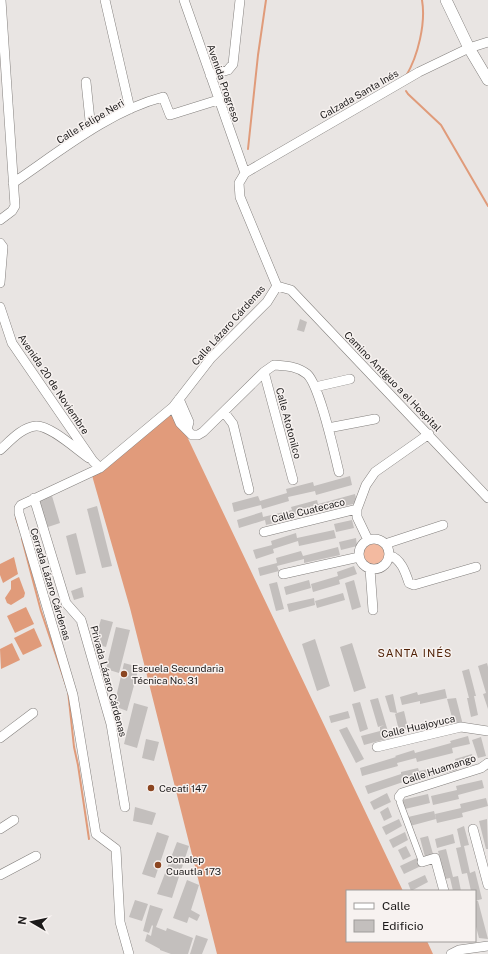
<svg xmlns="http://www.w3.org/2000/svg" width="488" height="954" viewBox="0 0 488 954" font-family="'Public Sans',sans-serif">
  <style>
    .green { fill: #f3baa0 }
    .forest { fill: #e19b7b }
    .water { fill: #e09b7a }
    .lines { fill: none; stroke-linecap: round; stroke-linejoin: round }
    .stream { stroke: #e09b7a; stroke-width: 2 }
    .building { fill: #c3bfbd }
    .pedestrian-casing { stroke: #84807e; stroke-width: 7 }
    .minor-casing { stroke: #84807e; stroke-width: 10 }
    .tertiary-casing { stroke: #84807e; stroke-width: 12 }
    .pedestrian { stroke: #fff; stroke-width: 6 }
    .minor { stroke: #fff; stroke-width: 9 }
    .tertiary { stroke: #fff; stroke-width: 11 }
    .poi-dot { fill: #8b4520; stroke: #f7f2f0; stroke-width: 1.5 }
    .labels { text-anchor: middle; stroke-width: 3; stroke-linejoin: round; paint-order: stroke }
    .street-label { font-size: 10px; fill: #1c1a1a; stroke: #f7f2f0 }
    .poi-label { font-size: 10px; fill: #1c1a1a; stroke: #f7f2f0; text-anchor: start }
    .neighbourhood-label { font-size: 11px; letter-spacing: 1px; fill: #512207; stroke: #f7f2f0 }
  </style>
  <rect width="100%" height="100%" fill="#e9e5e3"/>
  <path class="green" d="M363 554a11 11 0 1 1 22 0a11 11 0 1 1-22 0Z"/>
  <path class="forest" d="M173,407L403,891H347V941H427L433,954H217L130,608L91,472Z"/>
  <path class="water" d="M14,557L18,574L3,583L0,575V564Z
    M19,577L25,593L24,597L11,605L7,603L5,598L11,589V581Z
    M26,607L34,624L15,633L7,616Z
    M34,628L42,646L23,655L14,638Z
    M12,643L20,660L1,669L0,649Z"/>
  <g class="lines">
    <path class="stream" d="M406,76C418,56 426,23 422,0
      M406,91L408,94L441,125L488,206
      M248,149L258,55L266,0
      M16,518L19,527
      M22,539L41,611L68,691L74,747L78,765L89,839"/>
  </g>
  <path class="building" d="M300,319L307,322L304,332L297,330Z
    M350,476L352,485L316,495L315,491L288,497L289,501L262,509L261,505L234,512L232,503L258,496L260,501L287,493L286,489L313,482L314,486Z
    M355,494L357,503L320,512L319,508L293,515L294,518L266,525L265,520L239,528L237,520L262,512L263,517L292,510L291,507L317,500L318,504Z
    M52,496L60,523L48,527L39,501Z
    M97,506L112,566L102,568L87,509Z
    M352,520L354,528L336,532L334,524Z
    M334,530L336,538L299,546L298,541L273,549L274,553L256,559L253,550L272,545L271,541L296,533L297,538Z
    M76,533L86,573L76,575L66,536Z
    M356,538L357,546L341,550L339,542Z
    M338,547L340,555L304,563V559L277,566L279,571L260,576L258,568L277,563L276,558L301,551L303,556Z
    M354,566L357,574L339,580L340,584L313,592L311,584L338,576L337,572Z
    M309,580L311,588L286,595L284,587Z
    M354,580L361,607L352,610L345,583Z
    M277,582L284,609L276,611L269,584Z
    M82,587L84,597L74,600L71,591Z
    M343,593L345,600L317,608L315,601Z
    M314,598L315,605L289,612L287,604Z
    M101,619L113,622L106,647L94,644Z
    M116,627L130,630L119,673L106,669Z
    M315,639L330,686L317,691L302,644Z
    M352,643L366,688L354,692L340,647Z
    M124,663L139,667L127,711L114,706Z
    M487,663L488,667V709L483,694L486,693L478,666Z
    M469,669L476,696H474L478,715L471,717L467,698H469L462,671Z
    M445,689L447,698L420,704V701L402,705L400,697L417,692L418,695Z
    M393,694L397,713L404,711L408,728L399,731L395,714L397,713L390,712L385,696Z
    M378,698L390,738L364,745L361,736L380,731V727L384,725L378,727L370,700Z
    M456,698L463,725H454L447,699Z
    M360,702L368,729L360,732L352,704Z
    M134,703L148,707L137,748L124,744Z
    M348,711L350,718L331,723L329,716Z
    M347,727L364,759L356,763L339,730Z
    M468,736L470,744L452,748L453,753L417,762L416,758L397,763L398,766L362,776L360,768L396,757L395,756L414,750L415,753L451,743L450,741Z
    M481,737L486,756L478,758L472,740Z
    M146,739L159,742L154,761L142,758Z
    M472,754L474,762L457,766V770L421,779L420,775L402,779L403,782L368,794L365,786L401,774V772L418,768L419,771L456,763L455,759Z
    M482,780L484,788L458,795L459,799L433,805L431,796L457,790L456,786Z
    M387,793L391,802L374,810L370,802Z
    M428,794L430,803L405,809L402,800Z
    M486,798L488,806L462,813L463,817L437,823L435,814L461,808L460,804Z
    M135,807L156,813L152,825L133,821Z
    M388,807L392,817L384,821L380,812Z
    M434,811L436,819L410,826L408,817Z
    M399,819L402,826L386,835L382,827Z
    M487,819L488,849H486L479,821Z
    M464,826L469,845L464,846L470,873L475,871L482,899L475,901V891H471L467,873L462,874L456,848L461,847L457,829Z
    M157,832L169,836L155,878L142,874Z
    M405,832L408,840L393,848L389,840Z
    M453,834L455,843L437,848L435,839Z
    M428,836L433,854L425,857L420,838Z
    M177,842L189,846L172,898L157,894Z
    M406,846L411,856L403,860L398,850Z
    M446,849L453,877L458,876L461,891H453L450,878L445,879L438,851Z
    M417,858L421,866L404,874L400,866Z
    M425,875L428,882L411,891L408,883Z
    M187,880L199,885L191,910L200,915L197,921L189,917L187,923L173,918Z
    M135,900L148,904L142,921L129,917Z
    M475,901H478L488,939L479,938L475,923Z
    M150,905L163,909L156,927L166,931L167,928L193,938L188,954H171L160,950V949L145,941L147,934L151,936L153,926L152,925L149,933L143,931Z
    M196,935L208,939L202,954H190Z"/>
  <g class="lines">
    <defs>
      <path id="pedestrian" d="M399,797L400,803L422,862"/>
      <path id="minor" d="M105,0L130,109
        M184,0L245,173
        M210,75L228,70L233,64L240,0
        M86,82L91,130
        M13,183C59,152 109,111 163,97L170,115L218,100
        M0,220L12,211L15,206L1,0
        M0,243L3,247L0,283
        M277,286L240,197L239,183L245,173L419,72L469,48L488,42
        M277,286L291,290L488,498
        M0,307L12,343L93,461L100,468
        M264,372L293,480
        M315,387L350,379
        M179,399L189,422L187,430
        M173,407L180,423L192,435H198L203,432L264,372L274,365C286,366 297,366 307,374C320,386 334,452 339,472
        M224,412L233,424L249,490
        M328,428L375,419
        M0,450C10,441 22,427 36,426C50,425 77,450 89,458
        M34,498L66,603L81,620L111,724L125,807
        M264,532L357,509
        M359 554a15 15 0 1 1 30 0a15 15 0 1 1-30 0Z
        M368,540L357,517V509L366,485L375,472L429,434
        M385,544L443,525
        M389,555C401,559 405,571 409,583L414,585L476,567
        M370,569L373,610
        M283,574L359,557
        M0,738L33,713
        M377,747L461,727L488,731
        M399,797L402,793L481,768L488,763
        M0,829L14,820
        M473,829L488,885
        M422,862L435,858L444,891
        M0,875L36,856
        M129,954L120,922L116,849L96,834L73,695L19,513V508L21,505L100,468L173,407L211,358L267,302L277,286
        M451,954L459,950L488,946"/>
      <path id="tertiary" d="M446,0L469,48L488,80"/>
    </defs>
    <use href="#pedestrian" class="pedestrian-casing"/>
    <use href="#minor" class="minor-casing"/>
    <use href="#tertiary" class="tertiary-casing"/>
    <use href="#pedestrian" class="pedestrian"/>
    <use href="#minor" class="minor"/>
    <use href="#tertiary" class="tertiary"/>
  </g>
  <g class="poi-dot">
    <circle cx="124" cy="674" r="4"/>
    <circle cx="151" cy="788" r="4"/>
    <circle cx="158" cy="865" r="4"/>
  </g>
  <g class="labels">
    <g class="street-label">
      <text transform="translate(224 83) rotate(71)" y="4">Avenida Progreso</text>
      <text transform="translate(359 94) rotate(-30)" y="4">Calzada Santa Inés</text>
      <text transform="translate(90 121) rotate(-31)" y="4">Calle Felipe Neri</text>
      <text transform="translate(228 325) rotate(-48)" y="4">Calle Lázaro Cárdenas</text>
      <text transform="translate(393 381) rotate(46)" y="4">Camino Antiguo a el Hospital</text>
      <text transform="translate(54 384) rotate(56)" y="4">Avenida 20 de Noviembre</text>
      <text transform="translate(289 423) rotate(75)" y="4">Calle Atotonilco</text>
      <text transform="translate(308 510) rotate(-14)" y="4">Calle Cuatecaco</text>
      <text transform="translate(51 584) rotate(73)" y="4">Cerrada Lázaro Cárdenas</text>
      <text transform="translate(109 681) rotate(75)" y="4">Privada Lázaro Cárdenas</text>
      <text transform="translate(418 726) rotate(-13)" y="4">Calle Huajoyuca</text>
      <text transform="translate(439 769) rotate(-18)" y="4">Calle Huamango</text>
    </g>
    <g class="poi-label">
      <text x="132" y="672">Escuela Secundaria<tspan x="132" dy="12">Técnica No. 31</tspan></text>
      <text x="159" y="792">Cecati 147</text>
      <text x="166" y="863">Conalep<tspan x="166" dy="12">Cuautla 173</tspan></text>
    </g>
    <g class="neighbourhood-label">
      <text x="415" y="657">SANTA INÉS</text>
    </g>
  </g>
  <rect x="346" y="890" width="130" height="52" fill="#f7f2f0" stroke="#9f9c9a"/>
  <rect x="354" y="903" width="20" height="6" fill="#ffffff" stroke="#9f9c9a"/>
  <text x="382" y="910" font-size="12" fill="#1c1a1a">Calle</text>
  <rect x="354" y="920" width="20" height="12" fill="#c3bfbd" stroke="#9f9c9a"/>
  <text x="382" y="930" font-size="12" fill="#1c1a1a">Edificio</text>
  <g transform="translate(32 922) rotate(279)" stroke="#f7f2f0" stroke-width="3" paint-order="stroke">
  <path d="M0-3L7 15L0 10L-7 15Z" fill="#1c1a1a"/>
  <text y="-6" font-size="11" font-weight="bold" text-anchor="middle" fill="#1c1a1a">N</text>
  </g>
</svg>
